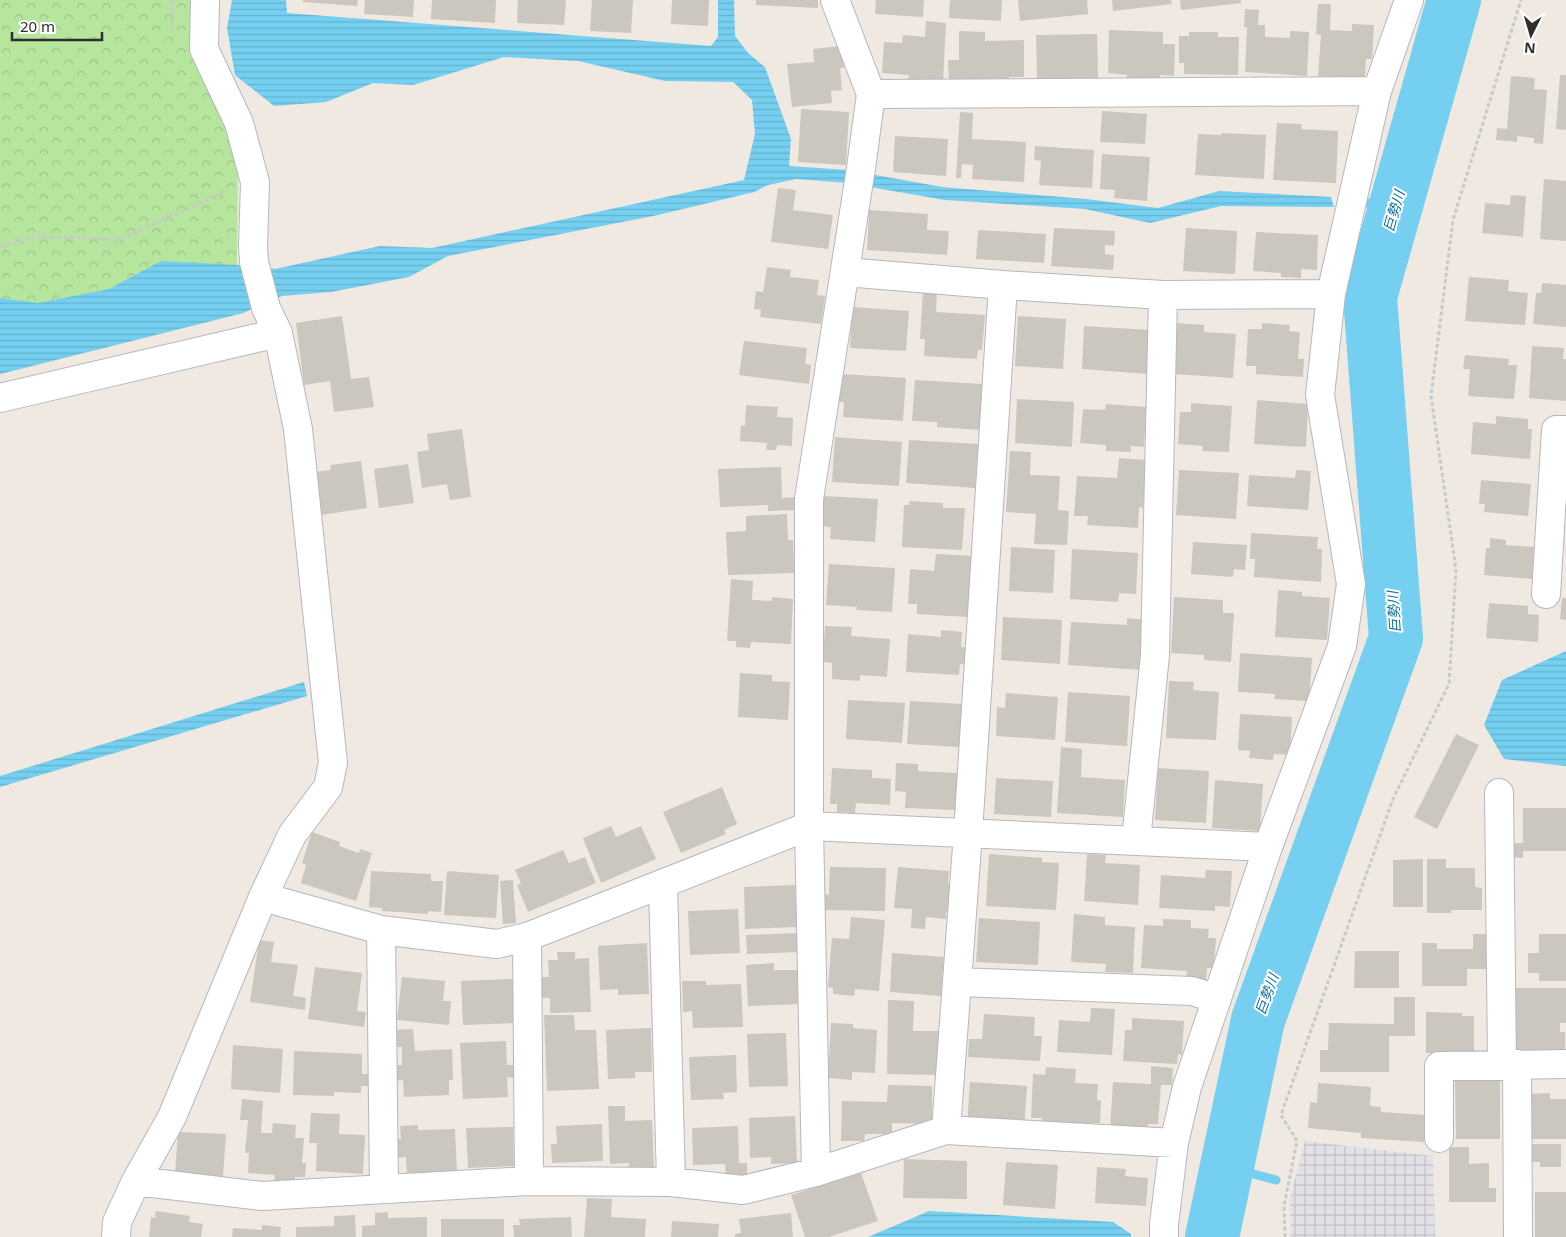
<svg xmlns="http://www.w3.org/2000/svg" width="1566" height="1237" viewBox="0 0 1566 1237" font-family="'Noto Sans','Noto Sans JP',sans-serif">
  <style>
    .industrial { fill: url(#industrial-grid) }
    .forest { fill: url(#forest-crowns) }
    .water { fill: url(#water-rules) }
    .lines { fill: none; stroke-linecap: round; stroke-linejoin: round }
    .stream { stroke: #75cff0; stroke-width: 9 }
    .river { stroke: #75cff0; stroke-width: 54 }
    .building { fill: #cbc7bf }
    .street-casing { stroke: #b4b7c1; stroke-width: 30 }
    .path { stroke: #c9c9c9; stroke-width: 3; stroke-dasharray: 4 2.5; stroke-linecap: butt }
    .street { stroke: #fff; stroke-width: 28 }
    .labels { text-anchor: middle; stroke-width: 4; stroke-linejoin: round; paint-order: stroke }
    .water-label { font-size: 14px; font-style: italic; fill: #0d6fa3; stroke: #fff }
  </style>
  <defs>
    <pattern id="industrial-grid" width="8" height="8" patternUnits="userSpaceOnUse" patternTransform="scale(1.25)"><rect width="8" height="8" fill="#e3e1e8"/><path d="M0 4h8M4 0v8" fill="none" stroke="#c3c1c7"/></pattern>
    <pattern id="forest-crowns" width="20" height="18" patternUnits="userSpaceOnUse" patternTransform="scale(1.25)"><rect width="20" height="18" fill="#b6e59e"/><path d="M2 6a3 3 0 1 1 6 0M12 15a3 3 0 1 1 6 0" fill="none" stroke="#9dc588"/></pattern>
    <pattern id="water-rules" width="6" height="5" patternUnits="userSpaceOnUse" patternTransform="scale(1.25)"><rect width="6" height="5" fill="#75cff0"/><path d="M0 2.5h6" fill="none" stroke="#66b2ce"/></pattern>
  </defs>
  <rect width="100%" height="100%" fill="#efe9e1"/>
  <path class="industrial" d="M1305,1141L1433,1156L1435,1237H1291L1290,1199Z"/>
  <path class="forest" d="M0,0H191L192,57L226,125L238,164L237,265L243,313L0,374Z"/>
  <path class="water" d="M232,0H286L287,13L711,46L718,37V0H734L735,36L748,53L765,67L791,139L789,166L848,170L942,187L1086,199L1158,208L1219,191L1331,197L1334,207L1221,206L1150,223L1085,209L945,200L847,183L796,179L768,185L754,192L658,215L448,256L409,277L331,292L282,296L243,313L0,374V298L38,303L109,289L161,261L237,265L275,269L380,246L432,248L744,180L755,134L752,100L733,82L665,81L578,61L504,57L413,85L373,83L326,102L274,106L235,75L227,28Z
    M1566,651V766L1504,759L1484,725L1502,680Z
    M304,682L307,696L0,787V776Z
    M929,1211L1113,1222L1131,1234V1237H868Z"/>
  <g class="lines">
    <path class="stream" d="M1368,203L1396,205
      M1227,1167L1276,1180"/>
    <path class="river" d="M1212,1237L1258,1020L1396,638L1370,297L1454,0"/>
  </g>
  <path class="building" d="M303,0H358L357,6L303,2Z
    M365,0H414L413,17L364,14Z
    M432,0H496L495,23L431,19Z
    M518,0H566L564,25L517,23Z
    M592,0H633L631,33L590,31Z
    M672,0H709L708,26L671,24Z
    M756,0H818V8L756,5Z
    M876,0H924L923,17L875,14Z
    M950,0H1002L1001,21L949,18Z
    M1018,0H1087L1088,14L1020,21Z
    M1112,0H1171L1172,4L1113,11Z
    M1180,0H1241V3L1181,10Z
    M1318,4H1331L1330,30L1352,31V24L1374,25L1372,59H1366L1365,78L1318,76L1321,35L1316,34Z
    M1245,9L1259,10L1258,25H1265V37L1290,38V31L1309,32L1307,76L1245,72L1247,27H1244Z
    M926,21L946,23L943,82L908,80L909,75L882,73L884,42L902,43L903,35L925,37Z
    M1109,30L1163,32V44H1175L1174,76L1160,75V80L1126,79L1127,75L1108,73Z
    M959,31L985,32V41L1024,40V77H1009V82H949L948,60H959Z
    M1189,32H1218V37H1239L1238,75L1184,74V63H1179V36H1189Z
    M1097,34L1098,81L1059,82L1058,79H1037L1036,35Z
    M841,46L844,68H840L842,90L831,91L832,103L792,107L787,64L814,62L813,49Z
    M1560,75H1566V130L1556,129Z
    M1511,76L1535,78L1534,89L1547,90L1543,144L1534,143V138L1517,136V142L1496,140L1497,128L1507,129Z
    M801,109L849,112L846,165L798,162Z
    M1102,111L1147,114L1145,144L1100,142Z
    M960,112L973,113L972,139L1026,142L1024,182L972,179L973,165L962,164L961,178H956Z
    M1277,123L1302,124L1301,129L1338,131L1336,183L1273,180Z
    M1222,133L1266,135L1264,179L1195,175L1198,134L1221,135Z
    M895,136L948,139L946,176L893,172Z
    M1035,146L1094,150L1092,188L1039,185L1041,161L1034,160Z
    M1102,154L1150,157L1147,201L1114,198L1115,190L1100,189Z
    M1544,179L1566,181V241L1540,239Z
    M778,188L796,190L793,210L833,215L828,249L771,242Z
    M1511,195L1526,196L1523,237L1482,233L1485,203L1510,205Z
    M869,210L928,214L927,230L949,231L947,255L867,250Z
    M1054,228L1115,231L1114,246L1105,245V254L1114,255L1113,270L1051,266Z
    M1186,228L1237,231L1235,274L1183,271Z
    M978,230L1046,234L1044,263L976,259Z
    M1256,232L1318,235L1317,270L1301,269V278L1281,277V273L1253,271Z
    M767,267L791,270L790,277L819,280L817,295L825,296L821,324L760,317L761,310L754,309L756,291L763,292Z
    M1469,277L1509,280L1508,291L1528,293L1525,325L1465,321Z
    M1542,283L1566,285V327L1533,324L1536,293H1541Z
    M923,290L937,291L936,312L985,315L982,350H978L977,359L924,356L925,339H920Z
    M852,307L909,311L906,351L850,348Z
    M342,316L351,379L369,377L374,407L334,412L330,381L304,385L296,323Z
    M1018,316L1066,319L1063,369L1015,366Z
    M1177,323L1204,325V332L1236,334L1233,378L1174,374Z
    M1262,323L1290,325L1289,331L1300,332L1298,359H1304L1303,377L1256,374V366H1246L1248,329H1262Z
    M1084,326L1150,330L1147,374L1082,369Z
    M744,341L807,348L805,364L811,365L809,384L739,375Z
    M1532,346L1564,348L1563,359H1566V401L1529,398Z
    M1465,355L1509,359L1508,365H1517L1514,399L1468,396L1470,369H1463Z
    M841,374L906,378L903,421L843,417L844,402H839Z
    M915,380L982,384L980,430L937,427V422L912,421Z
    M1017,399L1074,402L1072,447L1015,443Z
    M1257,400L1308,404L1306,447L1254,444Z
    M1191,403L1232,406L1229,452L1202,451L1203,446L1178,444L1180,412H1191Z
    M1106,404L1146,407L1144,447L1131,446V452L1106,451V445L1080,443L1083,409L1105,410Z
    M746,405L778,407L777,417L793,418L792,446L777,445L776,450H766L767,443L740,441L741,425L745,426Z
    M1496,416L1528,419V429H1532L1530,459L1471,454L1473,422L1496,424Z
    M462,429L471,497L450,500L447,484L422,488L417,452L429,450L427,434Z
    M835,437L902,442L899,486L832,482Z
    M909,440L978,444L975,488L906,483Z
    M1010,451L1031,452L1030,475L1060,476L1058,510L1069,511L1067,545L1034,544L1036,514L1006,512Z
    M1119,458L1146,460L1143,508L1139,507L1138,528L1087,525L1088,516H1074L1077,476L1117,478Z
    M361,461L367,508L321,515L315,472L331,470L330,465Z
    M408,464L414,503L379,508L374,469Z
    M781,467L782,498L794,497V510L768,511V505L720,507L718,469Z
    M1179,470L1239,473L1236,519L1176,515Z
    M1296,470L1311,471L1308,510L1247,506L1249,475L1295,478Z
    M1481,480L1531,484L1528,516L1484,512L1485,504H1479Z
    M823,496L878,499L875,542L830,539L831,527L821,526Z
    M909,501L943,503V508H965L962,550L902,547L904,505H909Z
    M787,514L788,540H793L794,573L728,575L726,532L746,531V516Z
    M1251,533L1318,537L1317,549H1322L1321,582L1254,577L1255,559H1250Z
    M1490,538L1506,540V545L1534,547L1532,579L1484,575L1486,548H1490Z
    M1193,542L1247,545L1245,570L1234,569L1233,577L1191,574Z
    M1011,547L1055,550L1053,593L1009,591Z
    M1072,549L1138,553L1136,594L1119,593L1118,602L1070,599Z
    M936,554L974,556L968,617L917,614V604H908L910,569L934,571Z
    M829,564L895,568L892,612L856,610L857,607L826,605Z
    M731,579L753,581L752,600L772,601V597L793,599L791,644L751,642L750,648L736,647V641H727Z
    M1278,590L1302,592V596L1330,598L1327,640L1275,637Z
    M1174,597L1223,600V613H1234L1231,662L1204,660V655L1171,653Z
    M1562,598H1566V620L1560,619Z
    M1489,603L1528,606V614L1539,615L1538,642L1486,638Z
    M1003,617L1062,620L1060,664L1001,660Z
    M1127,618L1146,620L1143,670L1068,665L1071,622L1127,625Z
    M825,626L852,627L851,636L890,639L887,677L860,675V681L832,679V663L823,662Z
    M941,630L962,632L961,647L969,648L968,665L960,664L959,675L906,672L908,634L941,637Z
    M1240,653L1312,658L1309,701L1274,699L1275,694L1238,692Z
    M740,673L772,675V681L790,682L788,720L738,717Z
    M1169,681L1194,682L1193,690L1219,692L1216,740L1166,738Z
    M1068,692L1130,696L1127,746L1065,742Z
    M1006,693L1058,697L1055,740L996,736L997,707L1005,708Z
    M848,700L905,703L902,743L846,739Z
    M910,701L962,704L959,747L907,744Z
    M1240,714L1292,717L1290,755L1274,754L1273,760L1249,758L1250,751L1238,750Z
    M1456,734L1479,745L1437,829L1414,817Z
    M1061,747L1082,749L1081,777L1125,780L1123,817L1057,813Z
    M896,763L918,764V771L958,773L956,810L905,808L906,792L895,791Z
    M832,768L872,770V778L891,779L890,805L856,803L855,813L837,812V804H830Z
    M1158,768L1209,771L1206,823L1155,820Z
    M996,778L1053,781L1051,817L994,814Z
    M1215,780L1263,784L1260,831L1212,828Z
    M722,787L737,824L724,830L726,834L681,853L663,812Z
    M1523,808H1566V851H1523V858L1509,857V843H1523Z
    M611,826L616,837L641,826L656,859L601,883L583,838Z
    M312,832L340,842L339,846L359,853L360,849L372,853L356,901L301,883L306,865L302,863Z
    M563,850L569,863L585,857L596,883L528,912L517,885L521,883L515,870Z
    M989,854L1042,858V862L1059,863L1056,910L986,906Z
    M1087,854L1106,855L1105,863L1140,865L1138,905L1084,901Z
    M1423,859V907H1393V860Z
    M1427,859H1446V868H1475V887L1482,888V910H1451V913H1427Z
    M830,867L886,868L885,911L823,910V894L829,895Z
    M898,867L949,871L948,884L955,885L953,912H946V919L926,917L925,929L911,928L912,909L894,908Z
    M1206,870L1232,871L1230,907L1215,906V911L1159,908L1161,875L1205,878Z
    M371,871L431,874V881H443L441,912L428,911V914L382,911V908L369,907Z
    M447,871L499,875L496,918L444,915Z
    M513,880L516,923L503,924L500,881Z
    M795,885L797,927L745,929L744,887Z
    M738,909L740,953L690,955L688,911Z
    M1074,914L1105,917V925L1135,927L1133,973L1105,972L1106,964L1071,962Z
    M851,917L885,920L879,991L855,989L854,996L833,994V988L828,987L832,938L849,939Z
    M979,918L1040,922L1038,965L976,962Z
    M1163,919L1191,920V928L1209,929L1208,938H1216L1214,968H1207L1206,980L1186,978L1187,971L1141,968L1144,925L1163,926Z
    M798,933L799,952L747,954L746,935Z
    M1473,934H1487V969H1467V986H1422V943H1437V949H1473Z
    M1539,934H1566V981H1539V973H1528V953H1539Z
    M259,940L274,942L271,962L298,965L293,996L306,998L305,1010L250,1002Z
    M647,943L649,994L618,995V989L600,990L598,946Z
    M1355,951H1399V988H1354Z
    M557,952H575V959L589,958L591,1012L550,1013V998H541L540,977H549L548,960H558Z
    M892,953L944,957L941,996L890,992Z
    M774,963V970H798L800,1004L748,1006L746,965Z
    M315,967L362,973L357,1011L366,1012L364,1027L308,1019Z
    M402,977L445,981L443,1001H451L449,1025L397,1020Z
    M513,979L514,1023L463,1025L461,981Z
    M682,981H706V985L741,984L743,1027L693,1028L692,1011L683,1012Z
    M1515,988H1566V1023H1560V1032H1565V1052L1515,1051Z
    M1394,997H1415V1036H1389V1072H1320V1050H1328L1329,1023L1394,1024Z
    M888,1000L914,1001L913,1031H940L939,1075L887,1074Z
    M1091,1008L1115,1009L1112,1055L1057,1052L1059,1020L1090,1022Z
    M1426,1012L1462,1013V1016H1474V1053H1426Z
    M984,1014L1035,1017L1034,1036H1042L1040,1061L968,1057L969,1039H982Z
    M544,1015H574L575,1030H596L599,1089L547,1091Z
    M1132,1018L1184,1021L1182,1055L1178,1054L1177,1064L1123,1061L1125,1030H1132Z
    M831,1023L853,1024V1028L877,1030L875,1073L852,1072V1080L828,1078Z
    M651,1028L652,1072H635V1078L608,1079L606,1030Z
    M413,1029L415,1051L452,1049L453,1080H449V1095L404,1097L403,1080L395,1081L394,1065H402V1047H393L392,1030Z
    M786,1033L788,1086L749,1087L747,1034Z
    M506,1041L507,1065H513L514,1078L507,1077L508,1097L463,1099L460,1043Z
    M233,1045L283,1049L280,1093L231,1089Z
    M294,1051L362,1054V1074H370V1086H361V1093L334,1092V1096L293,1095Z
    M736,1055L737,1092L723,1093L724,1099L691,1100L689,1057Z
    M1151,1066L1173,1068L1172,1085H1161L1158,1124H1148L1147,1132L1110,1130L1113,1082L1151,1084Z
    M1046,1067L1076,1069L1075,1083L1098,1084L1097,1100L1101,1101L1100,1123H1087V1128L1042,1126V1118H1031L1033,1074L1045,1075Z
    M1455,1080H1500V1139H1456Z
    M970,1082L1027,1086L1024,1130L967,1126Z
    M1318,1083L1371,1087L1370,1106L1381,1107V1112L1427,1115L1424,1142L1361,1138V1133L1308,1128L1310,1102L1317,1103Z
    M888,1085L932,1086V1124L892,1123V1134H865L864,1141H841L842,1101L887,1102Z
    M1550,1093V1099H1566V1139H1529V1094Z
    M242,1099L263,1101L261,1133H272L273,1123L296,1125L295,1138H304L302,1163H306L305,1177H295L294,1184L274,1182L275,1175L248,1173L249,1153H245L248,1120H240Z
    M608,1106H625V1121L652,1120L654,1168L629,1169V1163L610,1164Z
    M311,1113L340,1114L339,1134L365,1135L363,1174L316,1171L317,1143H309Z
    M795,1116L797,1163L771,1164V1157L750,1158L749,1118Z
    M602,1124L603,1161L552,1163L551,1144H557L556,1126Z
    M418,1125V1130L455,1129L457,1173L407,1175L406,1157L398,1158L397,1139H401L400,1126Z
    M738,1126L739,1163H747V1176H726L725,1164L693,1165L692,1128Z
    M513,1127L514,1166L468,1168L466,1128Z
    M178,1132L226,1134L223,1177L175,1174Z
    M1528,1144H1561V1167H1540V1162H1528Z
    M1449,1147H1469V1164L1489,1163V1188H1496V1202H1449Z
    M904,1159L967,1161V1199L903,1198Z
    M1006,1162L1058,1165L1055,1209L1003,1205Z
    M1097,1167L1126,1169L1125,1176L1148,1178L1146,1206L1095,1203Z
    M861,1173L878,1221L829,1237H805L791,1195Z
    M1535,1192H1566V1237H1535Z
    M587,1198L612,1199L611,1217L646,1219L645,1237H584Z
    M156,1211L190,1216L189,1222L203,1224L201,1237H149L151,1217L155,1218Z
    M388,1212V1218L427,1217V1237H362V1226L375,1225V1213Z
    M791,1213L793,1237H735V1234L741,1233L739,1219Z
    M355,1215L356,1237H296V1227L334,1226V1216Z
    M571,1217L572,1237H514L513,1225H520L519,1219Z
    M441,1219H504V1237H441Z
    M672,1221L719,1224L718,1237H671Z
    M262,1225L281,1227L280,1237H232L233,1228L262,1230Z"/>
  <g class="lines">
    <defs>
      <path id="street" d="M871,94L1377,91
        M845,272L1003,285L1163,295L1331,294
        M0,398L278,333
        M1546,594L1556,430H1566
        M1499,793L1502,1064
        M1136,840L1155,655L1163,295
        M663,885L671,1182
        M263,897L381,930L497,944L527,937L809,826L1268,847
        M381,930L384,1189
        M527,937L529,1181
        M957,982L1192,991L1217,999
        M1517,1064L1518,1237
        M946,1130L968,833L1003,285
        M1439,1138V1066L1566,1064
        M816,1172L809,826V499L861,168L871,94L835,0
        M136,1181L262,1196L529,1181L671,1182L743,1190L816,1172L946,1130L1174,1143L1187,1087L1268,847L1342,646L1351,584L1320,395L1331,294L1377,91L1409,0
        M116,1237L117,1222L136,1181L172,1117L263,897L292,835L328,787L333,763L298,429L278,333L266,308L254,262L253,246L255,182L239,123L204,49L205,0
        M1164,1237V1224L1174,1143"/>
    </defs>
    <use href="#street" class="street-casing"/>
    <path class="path" d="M171,0L173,29
      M0,247L36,236L118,240L224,192L223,189
      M1285,1237L1284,1206L1297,1141L1281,1115L1393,799L1449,684L1456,570L1431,396L1453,220L1521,0"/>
    <use href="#street" class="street"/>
  </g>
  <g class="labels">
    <g class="water-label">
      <text transform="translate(1394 211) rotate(-74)" y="5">巨勢川</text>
      <text transform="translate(1394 612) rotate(-94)" y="5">巨勢川</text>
      <text transform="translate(1267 994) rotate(-70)" y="5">巨勢川</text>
    </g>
  </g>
  <g transform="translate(1531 35) rotate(185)" stroke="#ffffff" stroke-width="4" paint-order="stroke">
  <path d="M0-4L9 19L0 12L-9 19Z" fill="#2e2e2e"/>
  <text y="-8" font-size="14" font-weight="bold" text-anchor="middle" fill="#2e2e2e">N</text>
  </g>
  <path d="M12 32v8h90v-8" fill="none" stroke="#2e2e2e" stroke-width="2.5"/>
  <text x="20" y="32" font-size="15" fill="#2e2e2e" stroke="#ffffff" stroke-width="4" paint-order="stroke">20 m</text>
</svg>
